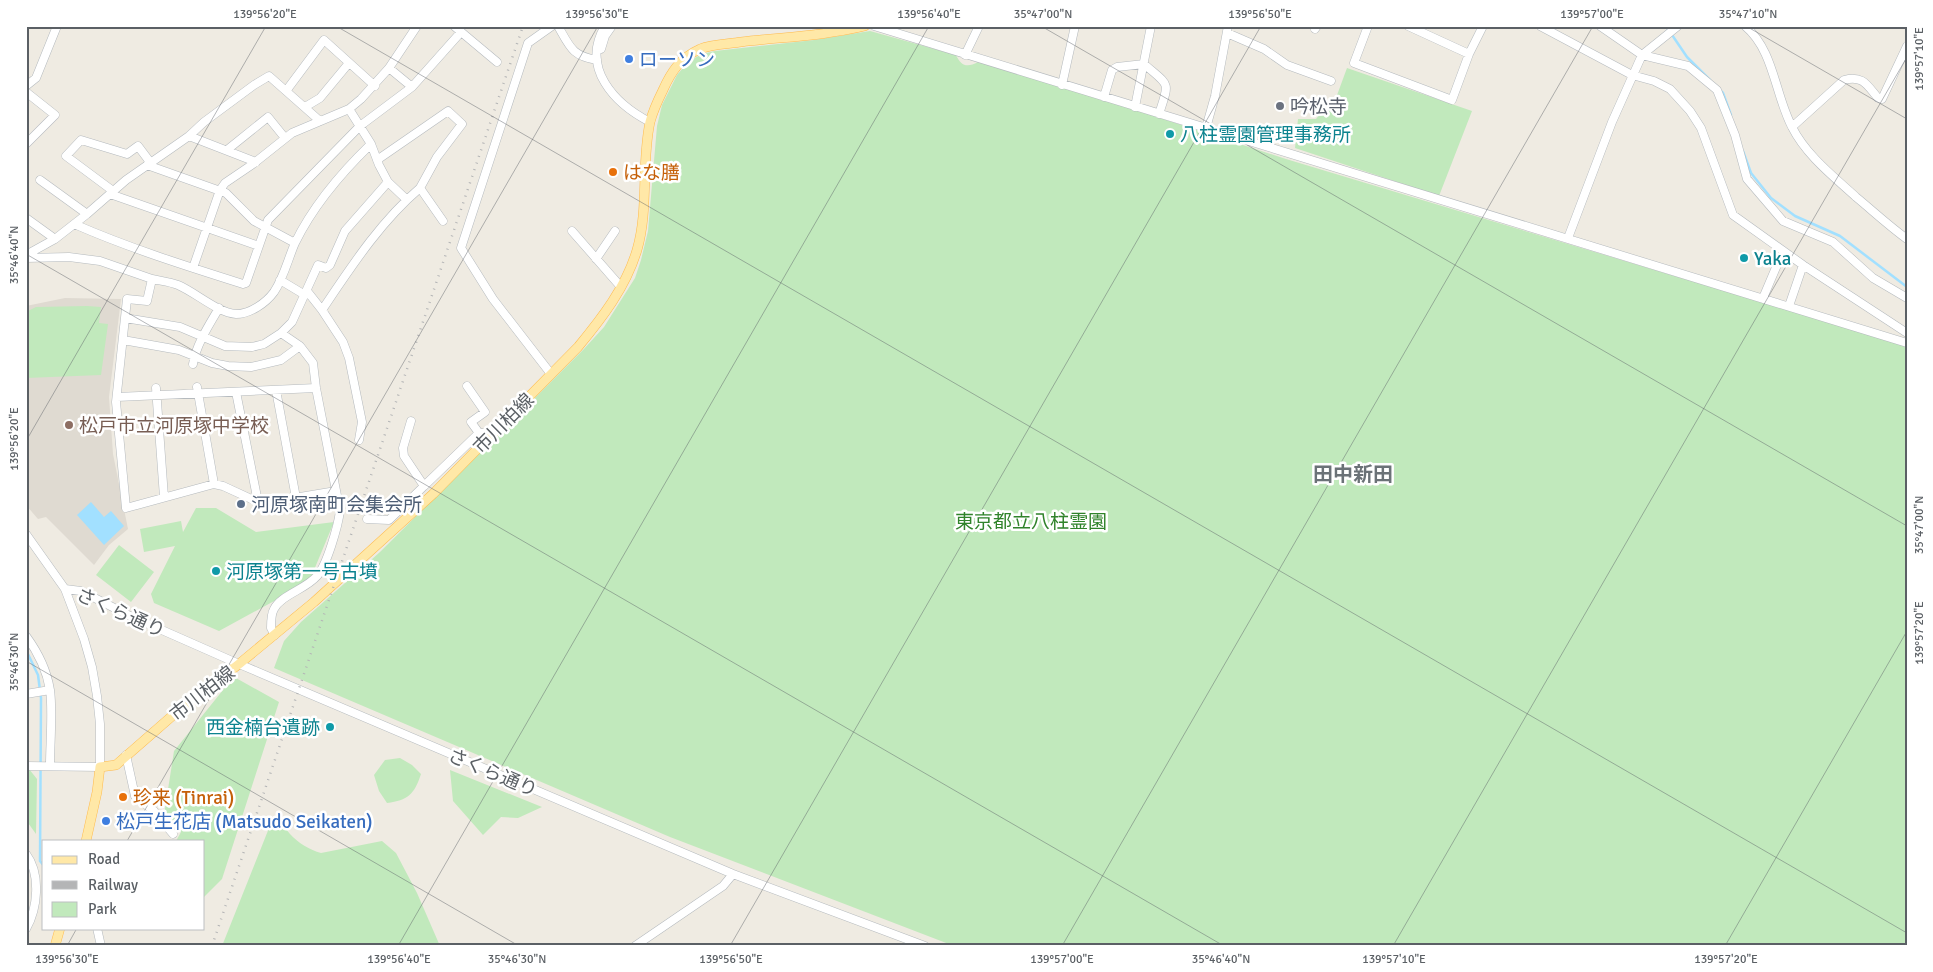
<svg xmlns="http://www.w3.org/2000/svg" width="1933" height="972" viewBox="0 0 1933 972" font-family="Signika,'Noto Sans JP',sans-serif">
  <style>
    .education { fill: #dfdad1 }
    .green { fill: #c1e9bc }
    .water { fill: #a2e0ff }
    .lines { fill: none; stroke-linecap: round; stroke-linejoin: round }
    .stream { stroke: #a2e0ff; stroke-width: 2.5 }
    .minor-casing { stroke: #b5babe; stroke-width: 9 }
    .major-casing { stroke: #ffba4b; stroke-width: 10 }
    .minor { stroke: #fff; stroke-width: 8 }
    .major { stroke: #ffe8a7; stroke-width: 9 }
    .rail { stroke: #b4b5b6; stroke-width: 2.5; stroke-dasharray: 1 6; stroke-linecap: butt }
    .ticks { fill: none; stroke: #5b6065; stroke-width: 1; stroke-opacity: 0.45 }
    .shop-dot { fill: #3f7fe0; stroke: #fff; stroke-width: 2 }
    .worship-dot { fill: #6b7280; stroke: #fff; stroke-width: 2 }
    .culture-dot { fill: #0f9aa8; stroke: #fff; stroke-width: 2 }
    .food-dot { fill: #e8710a; stroke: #fff; stroke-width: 2 }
    .education-dot { fill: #8d6e63; stroke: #fff; stroke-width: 2 }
    .service-dot { fill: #5c6f8a; stroke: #fff; stroke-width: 2 }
    .labels { text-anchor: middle; stroke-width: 5; stroke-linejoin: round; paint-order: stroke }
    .shop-label { font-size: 19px; fill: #366cbe; stroke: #fff; text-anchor: start }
    .worship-label { font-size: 19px; fill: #5b616d; stroke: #fff; text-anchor: start }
    .culture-label { font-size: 19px; fill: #0d838f; stroke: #fff; text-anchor: start }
    .food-label { font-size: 19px; fill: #c56008; stroke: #fff; text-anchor: start }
    .street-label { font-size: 19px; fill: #5b6065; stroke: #fff }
    .education-label { font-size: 19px; fill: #785e54; stroke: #fff; text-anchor: start }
    .service-label { font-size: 19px; fill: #4e5e75; stroke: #fff; text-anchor: start }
    .park-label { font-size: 19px; fill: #30832b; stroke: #fff }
    .neighbourhood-label { font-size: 20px; font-weight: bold; fill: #6b7277; stroke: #fff }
    .neatline { fill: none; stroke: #5b6065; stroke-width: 2 }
    .ticks-label { font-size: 12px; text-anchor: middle; fill: #5b6065 }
  </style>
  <rect width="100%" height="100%" fill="#efebe2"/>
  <path class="education" d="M65,298L121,299L109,397L113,454L128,529L109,545L94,565L46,517L38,519L26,505V306Z"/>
  <path class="green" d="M870,31L956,55C961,66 967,68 978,62L1001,69L1151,115L1286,159L1897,343L1907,348V946H954L670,837L274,668L284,641L301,622L380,552L583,350L604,327L635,278L641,260L648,231L657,126L662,105L677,75L689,61L702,54L715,51L814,40Z
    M1347,68L1472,111L1439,196L1295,148L1298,119H1316L1326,106H1333Z
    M87,306L101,307L99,323L108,324L101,375L26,378V312L36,307Z
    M196,508H216L256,532L334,522L309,582L219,631L154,603L151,594L175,546L144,552L140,529L181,521L183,532Z
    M119,545L154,572L131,602L96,575Z
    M236,678L279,702L222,879L204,897V841H176L181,832L164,815L174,751L227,685Z
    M400,758L412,765L421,774C414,795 408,800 387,803L379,791L374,775L385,760Z
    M29,769L37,779L36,834L26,820V771Z
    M450,770L542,807L518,818L501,817L483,835L453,801Z
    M273,818C283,821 284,827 290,834C298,843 310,850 321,853L382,841L396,853L417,893L440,946H222Z"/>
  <path class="water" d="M91,502L104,517L111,511L124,526L104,545L77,515Z"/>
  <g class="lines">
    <path class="stream" d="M1664,26L1668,29L1687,57L1710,80
      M1721,91L1723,93L1731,115
      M1743,151L1751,173L1771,198L1795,216L1840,236L1907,287
      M26,650L38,675L41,698L40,861L44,866"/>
    <defs>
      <path id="minor" d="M454,26L497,62
        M558,26C570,47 572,56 597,60
        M605,26C580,68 615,104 650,122
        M874,26L1907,343
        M1368,26L1354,63L1452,100L1469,54
        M1408,26L1469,54L1483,26
        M1540,26L1632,75L1654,81L1670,89L1690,111L1701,128L1733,215L1803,265L1907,333
        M1600,26L1642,55L1688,66L1717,90L1735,135L1747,179L1783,221L1833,242L1873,278L1907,298
        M1745,26C1774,50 1775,95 1792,127C1806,155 1833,176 1856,197C1873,211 1889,226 1907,239
        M1315,29L1317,26
        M1227,33L1264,49L1287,65L1331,81
        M601,49L605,36L612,26
        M965,55L979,26
        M389,68L412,87
        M1062,85L1075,26
        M26,86L36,78L57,26
        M286,91L324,40L375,86
        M26,92L55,115L26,144
        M1104,97L1112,70L1117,67L1144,64C1170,87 1170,80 1159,114
        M305,107L320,98L349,63
        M1135,107L1151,26
        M1792,127L1844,80C1863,75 1867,85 1878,98L1882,99L1907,46
        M1206,128L1215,96L1228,26
        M189,136L256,162
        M227,150L268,117L285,138
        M377,160L448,111L462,124L437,157L420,188
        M147,165L226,193L254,221L295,243
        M40,180L87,214
        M388,182L406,199
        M113,191L66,156L81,140L127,154L138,146L150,162
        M110,194L259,246
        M26,218L55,239
        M74,224C129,248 186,266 243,284L246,283L268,220L360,126L412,87L461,32
        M572,231L621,287
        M1568,238L1612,122L1642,55L1678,26
        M26,255L55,239L87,214L126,180L189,136L204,122L254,85L269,76L320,121
        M26,258L69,257L100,261L152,279L147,301L127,299L116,402L126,508L214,484L223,486L258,502L264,503L336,491
        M596,259L615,231
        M193,268L220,190L225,183L253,164L292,133L349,109L361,99L389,68L417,26
        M152,279C161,281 170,282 178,285C195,292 218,313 236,314C250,314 266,303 274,292C284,277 288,259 295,243C313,206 342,172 371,144L349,109
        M280,280L305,295
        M307,291L322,310C351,267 380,222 420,188L443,221
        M1763,298L1783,251
        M1789,306L1803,265
        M322,310L343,342L349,358L362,422L359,440
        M125,318L180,327L225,346L252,347L264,344L281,333L292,322L318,265L326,268L330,265L345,231L388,182L379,165L371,144
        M123,340L179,350L212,363L228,366L251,367L281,360L300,346
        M193,364C196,345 209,325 219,308
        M551,374L493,299L461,248L528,43L552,26
        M467,386L485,412L471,422L479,433H485L489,436
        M197,387L214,484
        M156,388L164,497
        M276,390L296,498
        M236,392L258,502
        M117,397L316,388
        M424,486L479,433
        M367,519L389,520L424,486L404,456L403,448L411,421
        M26,534L65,589L84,639L92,667L97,696L100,724V767L26,766
        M65,589L81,591L130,616L239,664L733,874L925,946
        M275,635L271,628C271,622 271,614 274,609C281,595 306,589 317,576C327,565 338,526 340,511L316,388L313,363L300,346L281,333
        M26,636C37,651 47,671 50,690C53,711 50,743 50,765
        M26,694L50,690
        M126,755L135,796L154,811L173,834
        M26,854C41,874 38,908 26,929
        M97,928L101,946
        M635,946L723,886L733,874"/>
      <path id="major" d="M86,841L97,792L100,767L116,765L179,710L239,664L314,602L433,494L578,347C602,318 626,287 637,250C649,209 641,164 650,122C653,111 658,100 663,90C671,72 680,58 700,49C712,44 728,44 741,42C782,37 824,36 865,26
        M55,946L60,928"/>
    </defs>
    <use href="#minor" class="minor-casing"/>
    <use href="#major" class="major-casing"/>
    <use href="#minor" class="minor"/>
    <use href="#major" class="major"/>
    <path class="rail" d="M212,946L523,26"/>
  </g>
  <path class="ticks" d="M336,26L1907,933M1041,26L1907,526M1746,26L1907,119M26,254L1224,946M26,441L266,26M26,661L519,946M127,841L598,26M67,946L77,928M398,946L929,26M730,946L1261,26M1062,946L1593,26M1393,946L1907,57M1725,946L1907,631"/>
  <g class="shop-dot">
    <circle cx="629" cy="59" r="5"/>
    <circle cx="106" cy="821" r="5"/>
  </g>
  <circle class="worship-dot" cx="1280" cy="106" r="5"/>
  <g class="culture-dot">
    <circle cx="1170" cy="134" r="5"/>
    <circle cx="1744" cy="258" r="5"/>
    <circle cx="216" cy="571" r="5"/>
    <circle cx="330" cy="727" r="5"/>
  </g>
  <g class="food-dot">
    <circle cx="613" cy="172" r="5"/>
    <circle cx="123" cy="797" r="5"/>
  </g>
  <circle class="education-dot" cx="69" cy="425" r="5"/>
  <circle class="service-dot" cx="241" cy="504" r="5"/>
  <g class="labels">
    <g class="shop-label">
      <text x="639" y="66">ローソン</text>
      <text x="116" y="828">松戸生花店 (Matsudo Seikaten)</text>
    </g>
    <g class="worship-label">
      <text x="1290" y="113">吟松寺</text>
    </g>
    <g class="culture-label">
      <text x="1180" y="141">八柱霊園管理事務所</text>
      <text x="1754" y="265">Yaka</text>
      <text x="226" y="578">河原塚第一号古墳</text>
      <text x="320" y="734" text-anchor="end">西金楠台遺跡</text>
    </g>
    <g class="food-label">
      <text x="623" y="179">はな膳</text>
      <text x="133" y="804">珍来 (Tinrai)</text>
    </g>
    <g class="street-label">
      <text transform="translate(503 423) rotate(-45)" y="7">市川柏線</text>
      <text transform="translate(121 612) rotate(24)" y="7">さくら通り</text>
      <text transform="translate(202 693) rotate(-38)" y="7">市川柏線</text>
      <text transform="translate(493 772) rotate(23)" y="7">さくら通り</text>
    </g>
    <g class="education-label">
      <text x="79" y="432">松戸市立河原塚中学校</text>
    </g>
    <g class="service-label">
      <text x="251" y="511">河原塚南町会集会所</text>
    </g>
    <g class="park-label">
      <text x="1031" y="528">東京都立八柱霊園</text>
    </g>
    <g class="neighbourhood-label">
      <text x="1353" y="481">田中新田</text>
    </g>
  </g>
  <rect width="1933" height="972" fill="none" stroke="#ffffff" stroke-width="55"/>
  <rect x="42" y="840" width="162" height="90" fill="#ffffff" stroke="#bdbfc1"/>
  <rect x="52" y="856" width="25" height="8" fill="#ffe8a7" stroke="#bdbfc1"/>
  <text x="88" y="864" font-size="15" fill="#5b6065">Road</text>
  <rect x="52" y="881" width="25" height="8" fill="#b4b5b6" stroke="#bdbfc1"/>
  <text x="88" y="890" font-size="15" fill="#5b6065">Railway</text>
  <rect x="52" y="902" width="25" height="15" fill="#c1e9bc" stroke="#bdbfc1"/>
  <text x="88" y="914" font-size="15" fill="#5b6065">Park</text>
  <rect x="28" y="28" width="1878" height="916" class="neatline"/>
  <g class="ticks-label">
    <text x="265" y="18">139°56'20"E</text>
    <text x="597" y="18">139°56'30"E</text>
    <text x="929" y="18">139°56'40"E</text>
    <text x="1043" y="18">35°47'00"N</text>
    <text x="1260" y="18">139°56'50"E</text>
    <text x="1592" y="18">139°57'00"E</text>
    <text x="1748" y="18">35°47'10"N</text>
    <text transform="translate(1919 59) rotate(-90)" y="4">139°57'10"E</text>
    <text transform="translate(14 255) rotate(-90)" y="4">35°46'40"N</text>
    <text transform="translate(14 439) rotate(-90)" y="4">139°56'20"E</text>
    <text transform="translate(1919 525) rotate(-90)" y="4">35°47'00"N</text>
    <text transform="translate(1919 633) rotate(-90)" y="4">139°57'20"E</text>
    <text transform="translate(14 662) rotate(-90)" y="4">35°46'30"N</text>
    <text x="67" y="963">139°56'30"E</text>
    <text x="399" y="963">139°56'40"E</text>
    <text x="517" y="963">35°46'30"N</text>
    <text x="731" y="963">139°56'50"E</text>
    <text x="1062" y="963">139°57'00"E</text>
    <text x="1221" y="963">35°46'40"N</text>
    <text x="1394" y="963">139°57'10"E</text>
    <text x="1726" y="963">139°57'20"E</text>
  </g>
</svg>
